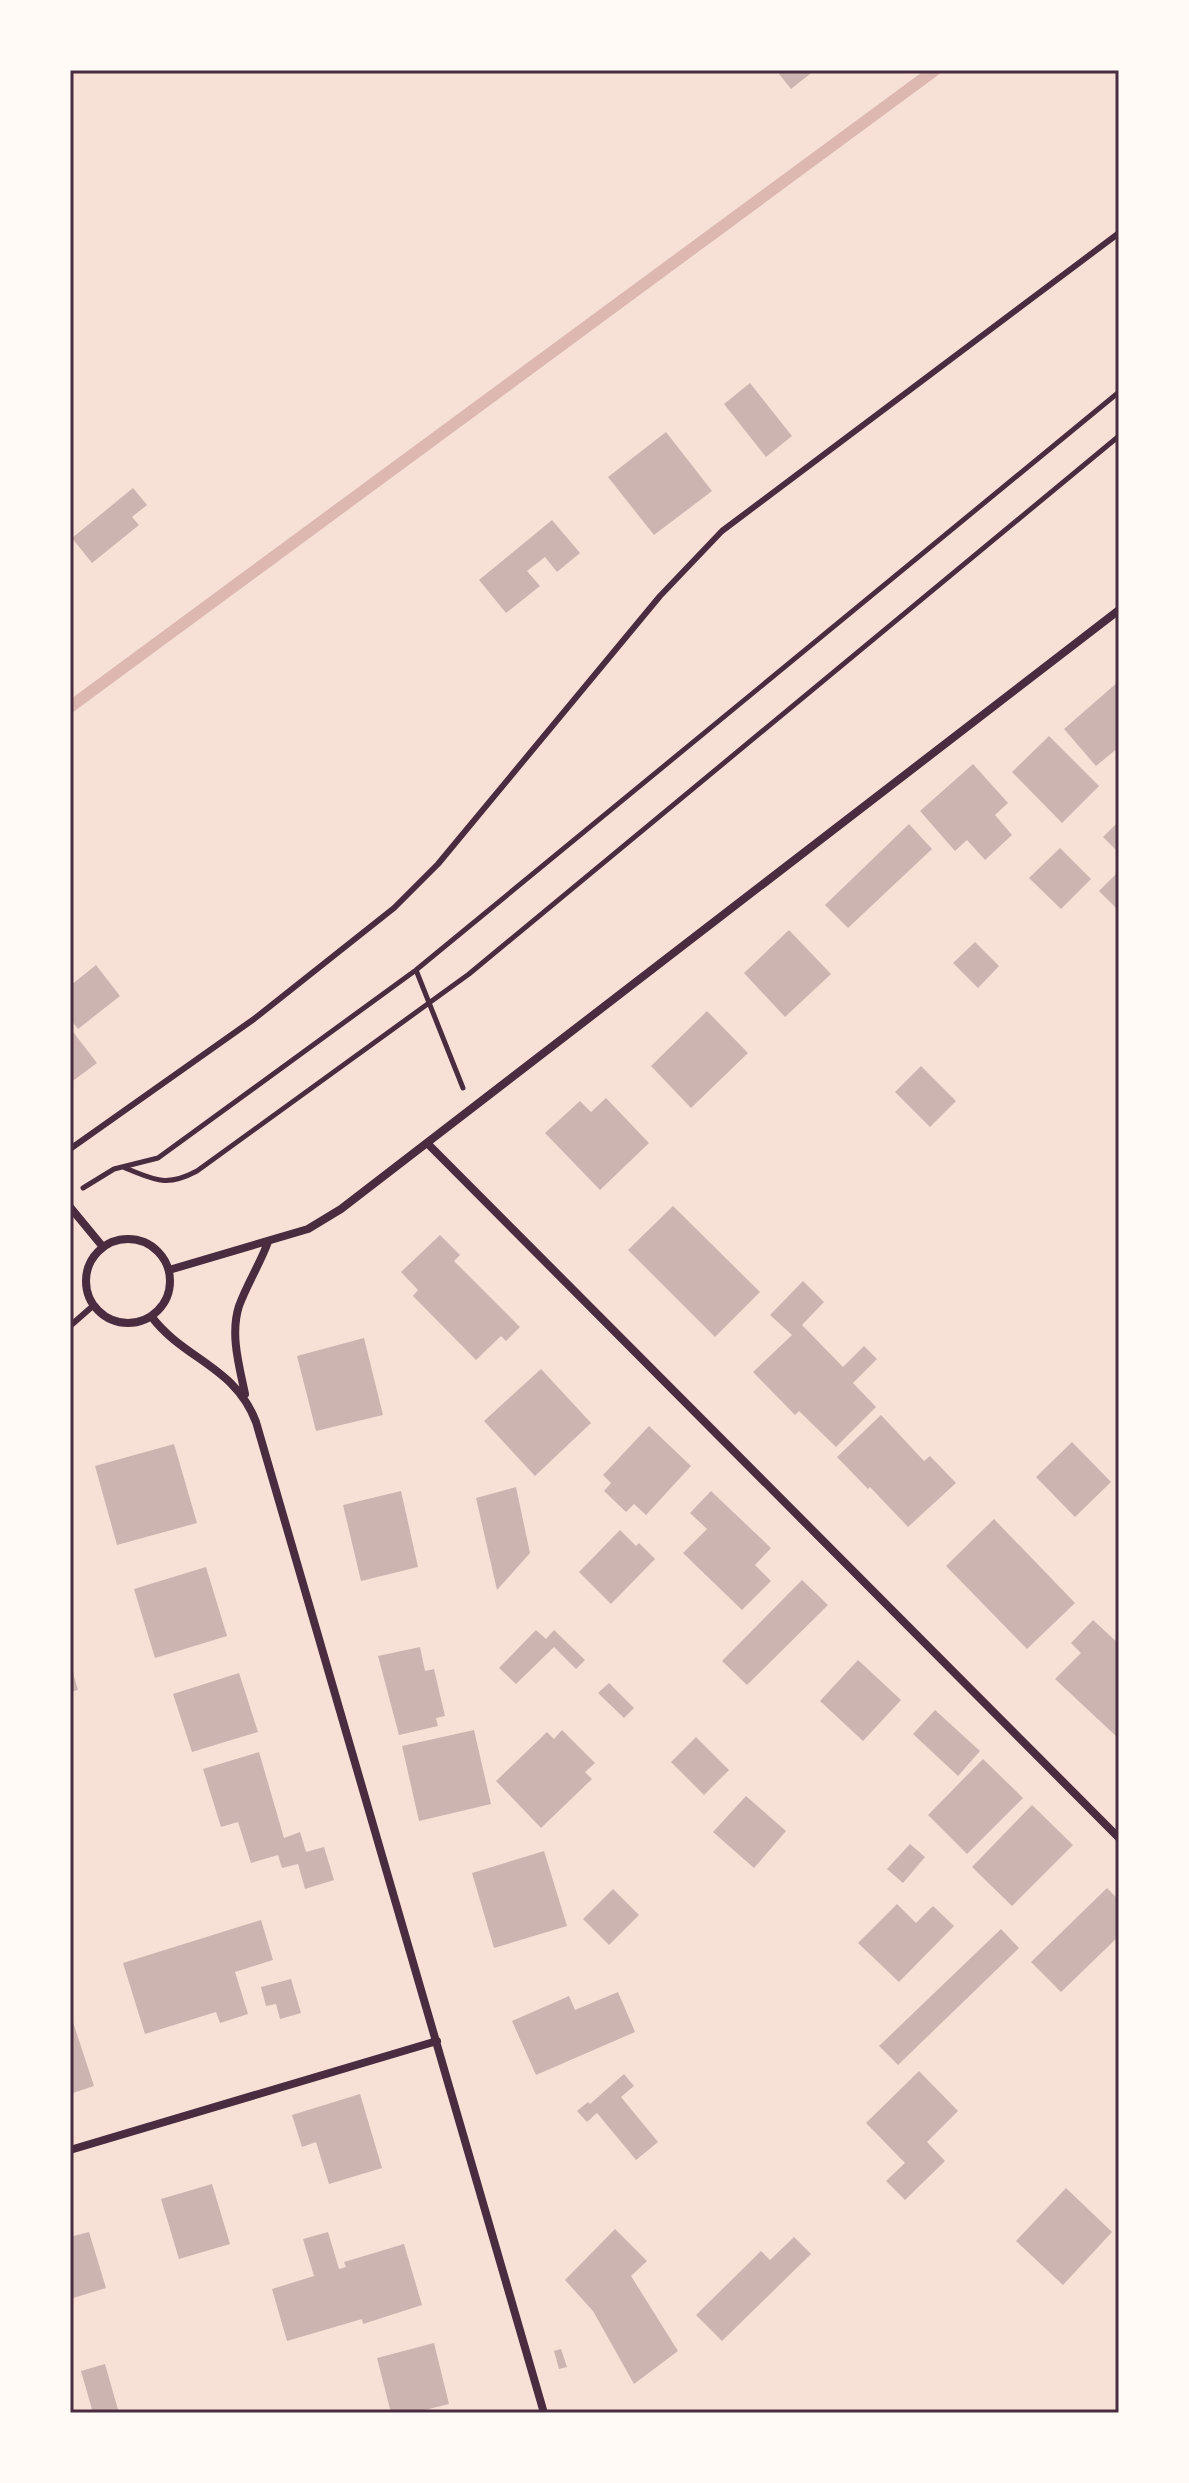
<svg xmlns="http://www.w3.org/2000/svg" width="1189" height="2483" viewBox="0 0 1189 2483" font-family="'DejaVu Sans',sans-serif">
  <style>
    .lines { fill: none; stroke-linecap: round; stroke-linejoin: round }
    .stream { stroke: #dcb8b0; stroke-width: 12 }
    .building { fill: #ccb4b1 }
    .path { stroke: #4a2c40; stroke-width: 5 }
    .service { stroke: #4a2c40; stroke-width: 6 }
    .minor { stroke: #4a2c40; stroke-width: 8 }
    .neatline { fill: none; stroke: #4a2c40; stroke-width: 3 }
  </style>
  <rect width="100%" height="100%" fill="#f7e1d7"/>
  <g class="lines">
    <path class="stream" d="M70,707L935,70"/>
  </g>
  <path class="building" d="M776,70H815L791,89Z
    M750,383L792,436L766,457L724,404Z
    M666,432L712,491L654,535L608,477Z
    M133,488L147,505L132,517L139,525L92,563L72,538Z
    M552,520L580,553L557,572L545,557L527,571L540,586L506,613L479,580Z
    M1119,681V747L1096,766L1064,729Z
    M1049,736L1099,786L1062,823L1012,772Z
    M973,764L1008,803L995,815L1012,835L985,860L967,840L955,851L920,811Z
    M1119,821V853L1103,837Z
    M909,824L932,849L848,928L825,905Z
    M1060,848L1091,879L1061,909L1029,878Z
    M1119,871V911L1099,891Z
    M789,930L831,974L785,1017L744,973Z
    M975,942L999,966L978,988L953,963Z
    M96,965L120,996L78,1029L70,1019V986Z
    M707,1011L748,1053L691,1108L651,1066Z
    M70,1028L97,1063L70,1083Z
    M921,1066L956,1101L930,1127L895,1092Z
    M606,1098L649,1143L600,1190L545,1133L580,1101L591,1112Z
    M673,1206L760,1292L715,1337L628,1250Z
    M440,1235L460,1255L454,1261L520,1327L506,1341L501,1336L476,1360L413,1296L418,1290L401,1272Z
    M803,1281L824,1302L802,1325L843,1367L864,1346L877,1359L853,1383L876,1407L836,1447L799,1411L795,1415L753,1372L792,1335L770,1315Z
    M364,1338L383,1415L316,1431L297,1356Z
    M541,1369L591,1423L535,1476L484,1421Z
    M881,1415L924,1461L930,1456L956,1483L908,1527L870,1487L868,1489L837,1457Z
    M649,1426L691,1466L646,1515L634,1504L626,1512L604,1491L611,1483L603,1475Z
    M1072,1442L1111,1482L1075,1517L1036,1477Z
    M174,1444L197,1523L117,1545L95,1466Z
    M516,1487L530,1553L497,1590L476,1498Z
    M401,1491L418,1567L361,1581L343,1505Z
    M711,1491L771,1548L755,1565L771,1581L742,1610L683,1553L707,1529L690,1513Z
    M994,1519L1075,1603L1027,1649L946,1566Z
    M620,1530L636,1546L639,1543L655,1559L611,1604L579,1572Z
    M206,1567L227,1636L155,1658L134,1589Z
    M802,1580L828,1605L747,1685L722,1661Z
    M1093,1620L1119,1644L1117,1737L1055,1679L1081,1653L1071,1643Z
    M536,1630L546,1639L554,1630L585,1660L576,1669L554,1647L516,1684L499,1668Z
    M420,1647L425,1671L434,1669L445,1716L436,1718L438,1726L399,1735L378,1656Z
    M858,1660L901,1700L863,1741L820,1701Z
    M70,1663L78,1690L70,1692Z
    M239,1673L258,1732L192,1752L173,1694Z
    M609,1683L634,1708L624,1718L598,1693Z
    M935,1710L980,1751L958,1776L913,1734Z
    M474,1730L491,1804L419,1821L402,1746Z
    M562,1730L595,1763L585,1772L592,1779L541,1828L496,1781L547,1732L554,1739Z
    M696,1737L729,1770L704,1795L671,1762Z
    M259,1752L284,1838L300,1832L306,1852L324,1847L334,1880L305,1889L298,1864L282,1868L278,1855L251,1863L238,1822L221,1827L203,1769Z
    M983,1759L1023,1798L967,1854L928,1815Z
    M746,1796L786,1831L754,1868L713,1832Z
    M1032,1805L1073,1845L1012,1906L972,1867Z
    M910,1844L925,1857L903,1883L887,1869Z
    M544,1851L567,1926L494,1948L472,1873Z
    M1107,1888L1119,1900V1936L1061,1992L1031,1962Z
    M613,1889L639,1915L609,1945L583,1919Z
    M897,1904L916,1923L933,1906L954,1926L899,1982L858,1943Z
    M261,1920L273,1960L235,1972L248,2014L220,2023L216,2012L145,2034L123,1963Z
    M1001,1929L1019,1948L898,2065L879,2046Z
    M291,1979L301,2013L280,2019L276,2004L266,2006L261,1987Z
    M618,1992L635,2032L536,2075L512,2021L569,1996L575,2010Z
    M70,2013L94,2086L70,2094Z
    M919,2071L958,2111L927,2142L945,2161L905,2200L886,2181L905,2163L866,2123Z
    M624,2074L634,2086L621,2097L658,2142L636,2160L597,2113L587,2122L577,2111L588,2102L590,2104Z
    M360,2094L382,2168L329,2184L316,2142L302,2147L292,2115Z
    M212,2184L230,2244L179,2259L161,2199Z
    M1066,2188L1112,2232L1063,2285L1016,2241Z
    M615,2229L647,2261L631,2276L678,2351L634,2384L593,2311L565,2280Z
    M89,2232L106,2288L70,2299V2237Z
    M328,2232L339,2269L346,2267L344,2262L404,2244L422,2305L363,2324L362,2319L287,2341L272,2289L314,2276L303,2239Z
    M794,2237L811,2254L722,2341L696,2315L761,2251L770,2260Z
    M434,2343L449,2404L413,2413H391L377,2358Z
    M561,2349L567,2367L559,2369L554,2351Z
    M105,2364L119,2413H93L81,2371Z"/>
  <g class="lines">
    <path class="path" d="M416,970L463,1088
      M125,1168C154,1179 165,1188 197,1171L469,974L1119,436
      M83,1188L114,1169L158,1158L416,970L1119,392"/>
    <path class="service" d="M70,1149L254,1019L394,908L438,864L660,596L722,531L1119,233
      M70,1326L94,1305"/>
    <path class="minor" d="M427,1143L1119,1838
      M70,1207L103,1247
      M86 1281a42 42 0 1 1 84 0a42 42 0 1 1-84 0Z
      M169,1270L308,1229L341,1209L1119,610
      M151,1316C184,1360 235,1366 256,1422L544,2413
      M245,1394C239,1365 230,1334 239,1306C247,1284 260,1264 268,1242
      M70,2150L437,2041"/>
  </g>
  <rect width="1189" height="2483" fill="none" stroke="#fffaf5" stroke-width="144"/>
  <rect x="72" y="72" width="1045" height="2339" class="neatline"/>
</svg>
